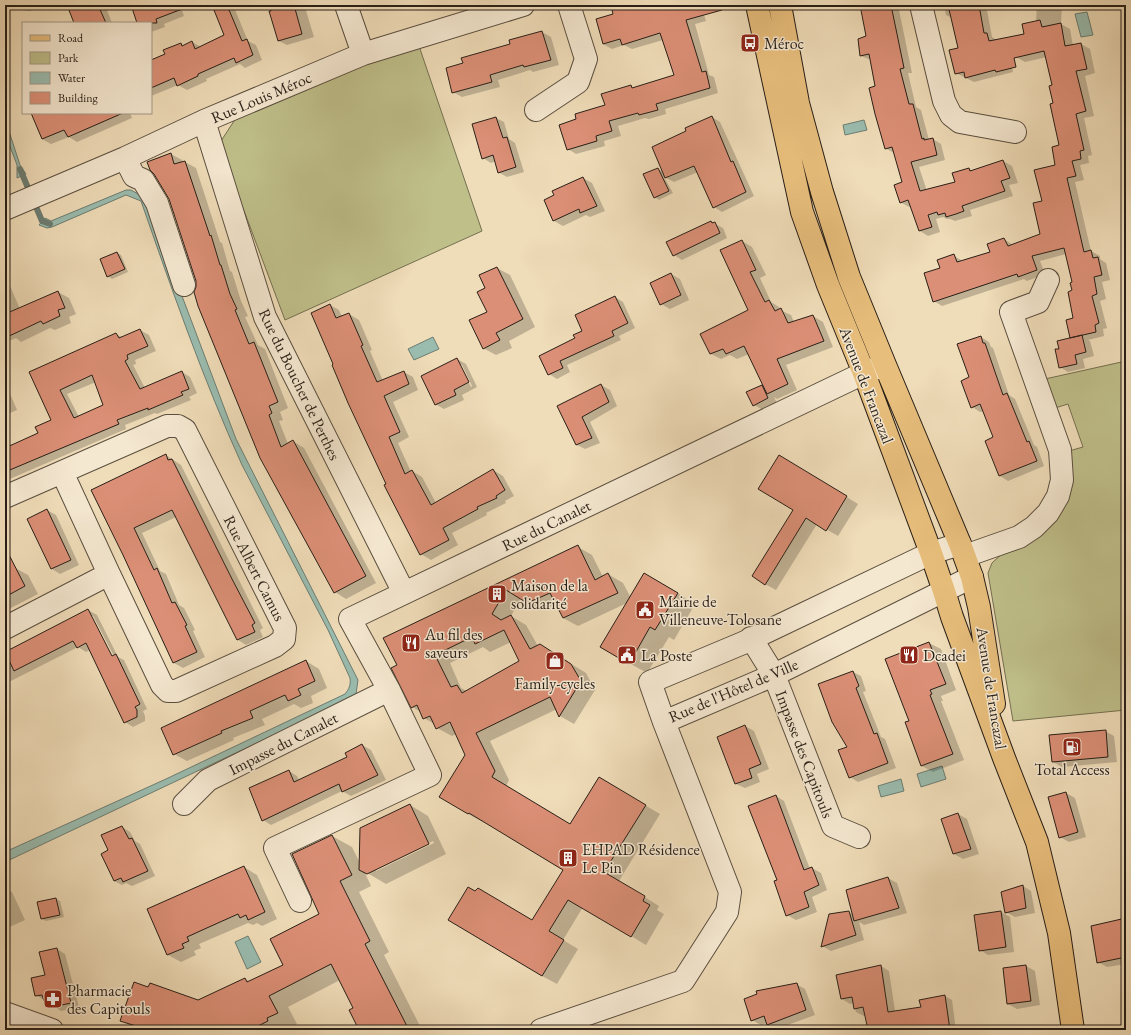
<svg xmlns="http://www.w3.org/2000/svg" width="1131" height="1035" viewBox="0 0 1131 1035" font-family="'EB Garamond',serif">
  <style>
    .green { fill: #bfbf8a; stroke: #746f50 }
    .water { fill: #9abcaf; stroke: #6c7d72 }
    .shadow { fill: #0003; fill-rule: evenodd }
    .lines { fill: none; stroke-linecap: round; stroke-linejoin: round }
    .stream { stroke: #6c7d72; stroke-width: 6 }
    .building { fill: #db8f76; stroke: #281f17; fill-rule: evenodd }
    .minor-casing { stroke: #5a4e3f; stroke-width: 24 }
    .major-casing { stroke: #281f17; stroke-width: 24 }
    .minor { stroke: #f5e8d1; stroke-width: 22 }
    .major { stroke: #e8be7c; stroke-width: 22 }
    .labels { text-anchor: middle; stroke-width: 3; stroke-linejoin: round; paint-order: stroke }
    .poi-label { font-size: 16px; fill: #281f17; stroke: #f5e8d1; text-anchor: start }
    .street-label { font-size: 16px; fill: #281f17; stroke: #f5e8d1 }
  </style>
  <rect width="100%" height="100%" fill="#efdcb8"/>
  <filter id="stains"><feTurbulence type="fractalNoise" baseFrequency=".005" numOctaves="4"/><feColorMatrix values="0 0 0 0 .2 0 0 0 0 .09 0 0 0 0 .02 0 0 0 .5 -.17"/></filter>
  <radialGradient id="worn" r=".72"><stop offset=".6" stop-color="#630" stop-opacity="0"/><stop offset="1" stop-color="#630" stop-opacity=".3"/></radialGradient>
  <path class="green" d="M419,46L482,231L285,320L219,144L236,118L367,63Z
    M1126,361V710L1013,721L988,573L992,563L1005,551L1037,537L1069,451L1083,447L1068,404L1055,408L1045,379Z"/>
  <path class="water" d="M1087,12L1093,35L1081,37L1075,14Z
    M5,119L20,165L26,174L17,178V165L5,133Z
    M864,120L867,130L845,135L843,125Z
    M126,190H131L145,198L236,439L358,680L356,694L354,697L5,862V852L166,779L345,694C349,689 351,685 350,678L328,630L242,465C203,379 172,290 141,201L126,195L52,227L47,228L39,225L45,218L51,221Z
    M433,337L439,349L414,360L408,349Z
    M942,766L946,779L921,787L917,774Z
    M901,779L904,791L881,797L878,786Z
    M248,936L261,962L247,969L235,942Z"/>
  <path class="shadow" d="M5,5H31V11L8,8L5,7Z
    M73,5H102L103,8L107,10L112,23H75Z
    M132,5H187L181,7L184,16L164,24L165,27L151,32V23H138Z
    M213,5H233L248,41L256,45L262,60L245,68L240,64L206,79L207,81L187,90L178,85L151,96V61L166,54L181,44L184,46L192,42L201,47L225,36Z
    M271,5H309V6L305,7L314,37L287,45L279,41Z
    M632,5H701L706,21L695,24L709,75L714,77L718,93L665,109L666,114L649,119L645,118L618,126L621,136L604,141L605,146L576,154L568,149L577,119L606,106L630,86L634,89L675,76L663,40L632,49L624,45L612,49L603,44L614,15Z
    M861,5H898L912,73H908L916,107L921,110L929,140L933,139L941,144L945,160L919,167L927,191L956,183L969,169L973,171L1003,161L1012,166L1018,183L1009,185L1013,196L970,210L972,216L955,221L950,219H947L943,217L936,219L940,232L928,236L920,231L911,206L909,207L900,202L903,183L894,153L885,148L871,60L861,56L867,37Z
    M944,5H986L992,37L995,39L996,41L1007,45L1013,72L974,82L956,73L959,49L952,18L946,15Z
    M1037,5H1062L1061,24L1070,29L1073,46L1081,44L1090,49L1095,73L1085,76L1094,116L1084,118L1092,155L1088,156L1089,163L1080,165L1084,180L1075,182L1091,251L1100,256V259L1106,263L1110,280L1102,282L1106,299L1100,301L1107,328L1103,329L1104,336L1088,340L1090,341L1094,356L1083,359L1085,368L1068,372L1060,367V349L1073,338V283L1066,254L1040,261L1045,274L1027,281L1024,279L942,306L934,301L941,269L954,256L963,261L991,252L1004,239L1013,245L1042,235L1043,201L1056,165L1060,146L1054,104L1053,86L1047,57L1025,62L1016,57L1026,35L1036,21Z
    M542,32L551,37L559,65L533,72L530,70L498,80L500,87L462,97L453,92L464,64Z
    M38,113H130L132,118L77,142L69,137L51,144L42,139Z
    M712,117L720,122L754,196L722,212L714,207L698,172L674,182L664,177L673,193L659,200L655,197L658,169L664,172L688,132Z
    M496,118L504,122L509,139L515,143L524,172L507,177L498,172L496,161L491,163L483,158Z
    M171,154L182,160L183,163L185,162L196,168L220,242L222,243L230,271L232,272L241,301L248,316L245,317L258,345L265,349L288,408L280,412L283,420L279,421L288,444L293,441L304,448L376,583L346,599L335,592L197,287Z
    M583,178L592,183L605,211L590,217L586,215L563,226L554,221Z
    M711,222L723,228L727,238L682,260L674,255Z
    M742,241L752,247L766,275L760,278L771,302L779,307L780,310L791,315L794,322L813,316L823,322L833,347L786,365L797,390L777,399L774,397L777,403L763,410L754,405L762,386L765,388L749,354L737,359L730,355L721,359L711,354L749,311Z
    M117,253L121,255L128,272L112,279L108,276Z
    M497,268L510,275L535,327L509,341L512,348L496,355L483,348L488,312L487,289Z
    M671,274L680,279L689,300L670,309L661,304Z
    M5,278L7,279L20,309L58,292L69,298L76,314L69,317L71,323L55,330L50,328L21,342L16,338L9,341L5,339Z
    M615,297L623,302L635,328L619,336L621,340L567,365L570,372L557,379L549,374L583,331Z
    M330,305L339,310L342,317L349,314L359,320L372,350L370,351L383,381L404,372L413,377L418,390L393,402L409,437L398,443L411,472L412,471L422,477L436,503L493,470L503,476L514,496L505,501L506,503L486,513L487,515L452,533L458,545L431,560L421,554L385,486L387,485Z
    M140,330L149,335L156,351L135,360L136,364L133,365L145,388L182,372L190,377L197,393L189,397L191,400L157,414L155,413L125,425L126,429L5,481V442L14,446L40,434L53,420L31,372L116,334L123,338ZM96,382L104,406L79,417L67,394Z
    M981,337L989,342L991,347L993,348L1009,395L1015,399L1034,445L1037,447L1044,466L1008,481L1000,476L986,441L994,437L984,411L980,412L972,407L970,378Z
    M457,359L466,364L477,387L462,395L464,400L444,409L435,404ZM460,365H462L472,386L471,387Z
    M5,382L17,410L5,415Z
    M601,385L610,390L617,406L590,422L600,443L585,449L577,445L559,406Z
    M166,455L181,465L263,628L260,630L263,637L246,645L238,640L176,517L142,533L160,571L166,574L179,605L184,608L195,630L193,631L205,657L183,668L174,663L124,554L92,491Z
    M791,463L858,504L838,536L817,524L776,590L765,584L794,510Z
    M47,510L56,515L79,565L60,574L52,569Z
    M578,547L592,555L603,577L608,574L623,583L631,598L663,584L695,604L674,640L669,637L647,673L629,663L627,603L578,626L563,618L557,604L542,610L521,598L511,616L526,625L538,646L555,654L586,673L595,690L574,724L560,716L557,709L490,741L509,780L506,786L571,825L599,778L660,814L619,881L659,906L657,910L664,914L646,945L583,907L563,940L578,949L557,984L542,976L533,922L564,870L484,821L483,822L468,814L466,755L456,734L452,736L437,728L436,725L424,718L421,712L412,707L398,666L385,638ZM511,642L521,662L467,691L461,688L450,663L483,647L490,652ZM454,719L455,721L445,725H441Z
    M15,568L28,575L38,594L5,611V573Z
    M88,610L97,615L118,657L124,660L147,709L143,711L145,716V721L133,727L125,722L90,650L86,652L78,647L5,684V653ZM91,616H93L116,660L114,661Z
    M929,643L941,649L956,690L941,696L943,701H941L964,760L933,772L922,766L906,723L910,721L886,659Z
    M306,661L319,669L327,688L311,696L313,703L301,708L294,704L262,719L265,725L233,738L234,740L187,761L174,754Z
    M853,672L861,676L866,691L863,692L881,737L885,739L896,768L858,782L850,777L848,747Z
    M745,726L754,731L769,769L757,774L760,782L745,788L736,784L718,738Z
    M1105,731L1114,736L1117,762L1062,767L1053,762Z
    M362,745L371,750L386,780L351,796L342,791L271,825L263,820L289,771L297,776L299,780L348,757Z
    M1066,793L1075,798L1086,837L1069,842L1060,837Z
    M776,796L784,801L810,869L812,868L821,873L827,890L812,897L817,912L796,920L787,915L778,881Z
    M410,805L428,816L446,854L386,884L364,871L371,886L359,892L389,952L384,955L422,1030H360L355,1009L340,980L288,1007L297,1024L286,1030H137L121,1020L149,988L198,1002L245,979L250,982L285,966L321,914L332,836L352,847L360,863ZM433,841L434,843L376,871V869Z
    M958,814L967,819L979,854L963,859L954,854L942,820Z
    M122,827L130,832L135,841L140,844L155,876L132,886L126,883L122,885L114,881L109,850Z
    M244,867L257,875L277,919L262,926L257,923L253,925L248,923L199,944L201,948L194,951L196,955L181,962L168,955L148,910Z
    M888,878L897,883L907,913L864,925L859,922L864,940L831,951L822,946L849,912L854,915Z
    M1023,886L1031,891L1035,913L1015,917L1006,912Z
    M5,888L12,892L25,920L5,929Z
    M56,899L60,901L64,917L46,921L42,919Z
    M1001,912L1010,917L1014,952L988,955L980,950Z
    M1126,919V964L1107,967L1098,962Z
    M57,949L65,954L79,1007L61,1011L36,995Z
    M881,966L889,971L895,1011L864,1016L856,1012L854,1003L850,1004L842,999Z
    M1026,966L1035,971L1040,1005L1017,1009L1008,1004L1004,969Z
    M796,984L805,989L815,1015L777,1029L768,1023L761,1025L752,1020L759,995Z
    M945,996L952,1000L956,1030H901L922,1008Z"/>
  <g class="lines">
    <path class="stream" d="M20,169L42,221L50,224"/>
  </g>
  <path class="building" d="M67,5H98L106,23H74Z
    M131,5H190V6L156,19L157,23H137Z
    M212,5H227L242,41L247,39L253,55L236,63L234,58L198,74V76L177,86L174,78L151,88V60L165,54L163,50L181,43L182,46L192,41L195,49L224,35Z
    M270,5H294L302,34L278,41L269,11H271Z
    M629,5H721L722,10L686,20L702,72L706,71L710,88L656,104L658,110L639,115L638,113L609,121L612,131L596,136L597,141L567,150L559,125L576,119L575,114L605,105L601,94L631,85L632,88L674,75L660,33L622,45L620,39L603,44L596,19L613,14L612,10Z
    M860,5H891L904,68L900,69L909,104H913L922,139L924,138V140L933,138L937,155L911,162L920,191L955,182L952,173L969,168L970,171L1003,160L1010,178L1001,181L1005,191L962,206L964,211L956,214L946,217L945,213L938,215L937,212L928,215L932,227L919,231L908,200L900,203L894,185L902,182L892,147L885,149L875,114L869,88L875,86L869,54L860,56L858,39L866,36Z
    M948,5H979L984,33H987L989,41L1024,34L1022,24L1040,20L1042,27L1061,23L1065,46L1081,43L1087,69L1076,71L1086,111L1076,114L1084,150L1080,151L1081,159L1072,161L1076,176L1067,178L1084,252L1091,250L1093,258L1098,257L1102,275L1094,277L1097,294L1092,296L1099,323L1095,325L1096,332L1070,338L1066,320L1073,318L1068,292L1072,290L1070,283L1072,282L1064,248L1032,256L1037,270L1018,277L1017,274L933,302L924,273L940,268L937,260L954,254L957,262L990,252L987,244L1004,238L1008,246L1040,234L1033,203L1042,201L1034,170L1055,165L1052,147L1059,145L1050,104L1053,103L1049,86L1052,85L1044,51L1014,58L1016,67L996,72L995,70L965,78L964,72L955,74L949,50L958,48Z
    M542,31L551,60L524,67L523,65L490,75L492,82L452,93L446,68L463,63L461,58L510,44L509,40Z
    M31,113H123L68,137L64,130L42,139Z
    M712,116L731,162L733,161L746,192L713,208L694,166L665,178L652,147L686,131L685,128Z
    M496,117L503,138L507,137L516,167L498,173L493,155L482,159L472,124Z
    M171,153L174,164L185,161L210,236L211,235L220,265H221L230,294L237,309L235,310L249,344L254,342L278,402L269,406L272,413L269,415L281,447L293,440L366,576L334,593L260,458L198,306L194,292L196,287V281L169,199L154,174L150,170L147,162Z
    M658,168L669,191L654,198L643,174Z
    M583,177L597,206L580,213L579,209L553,221L544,200L554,195L552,191Z
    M711,221L712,223L715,222L720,233L673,256L666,242Z
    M742,240L756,270L750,272L765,302L769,300L775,311L781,308L788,323L813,315L824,341L777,359L788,384L767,394L744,346L726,354L723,349L710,354L700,334L748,310L720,250Z
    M117,252L125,269L107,277L100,259Z
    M497,267L523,319L496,333L500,340L483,349L469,320L487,312L477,292L485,288L479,275Z
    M671,273L681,295L660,305L650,283Z
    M58,291L65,308L58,310L60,316L43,324L41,321L5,338V314Z
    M615,296L628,323L612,331L614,336L560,361L563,368L548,375L539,356L575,338L573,335L582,331L575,315Z
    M330,304L336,318L349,313L363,345L361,346L377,382L404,371L409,384L384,396L400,432L389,437L405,474L412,470L431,505L493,469L505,490L496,496L497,498L477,507L478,509L443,528L449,540L420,555L384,485L386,484L348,403L332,365L333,364L311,313Z
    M140,329L148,346L127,355L128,359L125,361L140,389L182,371L189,389L181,392L183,395L148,410V408L117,420L119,424L5,472V448L38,433L35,427L51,420L29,372L116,333L119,338ZM92,375L103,405L74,418L60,390Z
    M1082,335L1086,352L1075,355L1077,364L1059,368L1055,349H1059L1057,341Z
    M981,336L983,343H985L1003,395L1007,393L1027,442L1029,441L1037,461L999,476L985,441L993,437L980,404L971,408L961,381L969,377L957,344Z
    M457,358L469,382L454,390L456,395L435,405L421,376Z
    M601,384L609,402L582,417L592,438L576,445L557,406Z
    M762,385L768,398L753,406L746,392Z
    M166,454L168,460L172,459L232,579L255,623L252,625L255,632L237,640L172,510L134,528L154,570L157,568L172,603L175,602L187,625L185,626L197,652L173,663L123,555L91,490Z
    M779,455L847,496L826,531L806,518L765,585L752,576L793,510L758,489Z
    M47,509L71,560L51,569L27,519Z
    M578,545L595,580L608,573L618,593L563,618L550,593L527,603L506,590L492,614L501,620L511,615L530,649L540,644L571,664L581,681L559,717L550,697L476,733L495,771L492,777L570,824L599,777L646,805L604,872L645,896L643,901L650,905L631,937L568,900L549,931L564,940L542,976L448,920L468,887L475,891L478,888L532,920L563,870L469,813L468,814L439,797L465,755L450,722L436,729L430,716L423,719L417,705L411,708L391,668L397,665L383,638ZM504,630L519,661L462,693L457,685L451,687L435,655L472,637L475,644Z
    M5,547L25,586L5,597Z
    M644,573L678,593L655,630L650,627L629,664L600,647Z
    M88,609L112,656L116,654L140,704L135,707L137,710V717L124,723L86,643L77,648L73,641L14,671L5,652Z
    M929,642L946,684L930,690L932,694L930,695L953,754L921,766L905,722L909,721L885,659Z
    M306,660L315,681L298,689L301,695L288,701L285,695L250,711L253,718L221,731L222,733L173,755L161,728Z
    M853,671L859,686L856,688L874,734L877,733L888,763L849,778L838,750L847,747L832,722L818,684Z
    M745,725L761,764L749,769L752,778L735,784L717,737Z
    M1106,730L1108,757L1052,762L1049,735Z
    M362,744L378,775L342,792L339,784L262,821L249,788L289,770L294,782L347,757L345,753Z
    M1066,792L1078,832L1059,838L1048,797Z
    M776,795L804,870L812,867L819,885L804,892L809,907L786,916L774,881L777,880L748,806Z
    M410,804L429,844L367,874L359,870L360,828Z
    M958,813L971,849L953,854L941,819Z
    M122,826L129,839L132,838L148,871L123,882L121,878L114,881L101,854L108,850L101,835Z
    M332,835L352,875L340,881L370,941L365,944L409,1030H359L349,1010L353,1008L331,964L269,996L278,1013L267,1018L268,1021L250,1030H134L136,1026L120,1021L134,982L148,987L150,983L198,1000L245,978L247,982L283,965L270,939L319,914L292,854Z
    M244,866L265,912L248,920L246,915L240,918L238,914L209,927L187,937L189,941L182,944L184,948L167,955L147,909Z
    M888,877L899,908L854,921L846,890Z
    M1023,885L1026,908L1005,913L1001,892Z
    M56,898L60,915L41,919L37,902Z
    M849,911L856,935L821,947L829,914Z
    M1001,911L1006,947L979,951L974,915Z
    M1126,918V957L1097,963L1091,926Z
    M57,948L71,1003L52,1007L51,1001H44L42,995L35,996L31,978L45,975L39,952Z
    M881,965L888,1012L921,1007L919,1000L945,995L950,1030H868L863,1007L854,1009L852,997L841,999L836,975Z
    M1026,965L1031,1001L1007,1004L1003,968Z
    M797,983L806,1010L767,1025L764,1016L751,1021L744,999L757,994L756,991Z"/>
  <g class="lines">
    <defs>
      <path id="minor" d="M346,5L363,54
        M921,5L944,101L951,115L960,122L1015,132
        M536,110L578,82L586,59L569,5
        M204,121L265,317L404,593
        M125,158L134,176L143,180L157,203L184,285
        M5,209L125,158L204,121L363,54L523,5
        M62,472L109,574
        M5,497L167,426H178L185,430L285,628L284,639L275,646L176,691H168L162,685L109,574L5,628
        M965,556L1019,537L1034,527L1048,513L1058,496L1062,480L1060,450L1011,312L1038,302L1048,280
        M751,638L774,675L833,826L859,837
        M664,722L774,675L972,577
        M184,804L208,780L389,690
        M300,901L275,848L430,775L389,690L350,619L864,373L882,366
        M5,1013L52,1030
        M541,1030L683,981L727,912L730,892L664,722L650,682L743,643L931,553L960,544"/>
      <path id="major" d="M757,5L802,212L828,285L864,373L931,553L944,591L952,617L1004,758L1037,842L1059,933L1073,1030
        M780,5L798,103L822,192L849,277L885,365L960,544L972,577L979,607L994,704"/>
    </defs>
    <use href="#minor" class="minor-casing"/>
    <use href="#major" class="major-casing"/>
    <use href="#minor" class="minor"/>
    <use href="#major" class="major"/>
  </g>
  <defs>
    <symbol id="bus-square" viewBox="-11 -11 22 22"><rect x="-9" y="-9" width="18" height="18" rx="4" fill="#8f2418" stroke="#f5e8d1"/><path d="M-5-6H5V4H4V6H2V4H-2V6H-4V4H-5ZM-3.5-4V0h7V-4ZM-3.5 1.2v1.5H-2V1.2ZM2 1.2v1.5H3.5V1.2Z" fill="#fff"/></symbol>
    <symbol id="building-square" viewBox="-11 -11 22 22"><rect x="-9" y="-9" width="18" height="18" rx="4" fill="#8f2418" stroke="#f5e8d1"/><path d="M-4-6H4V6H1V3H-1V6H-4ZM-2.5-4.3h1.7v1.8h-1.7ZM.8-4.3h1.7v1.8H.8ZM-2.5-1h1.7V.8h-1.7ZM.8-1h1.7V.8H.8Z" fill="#fff"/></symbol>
    <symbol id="civic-square" viewBox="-11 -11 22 22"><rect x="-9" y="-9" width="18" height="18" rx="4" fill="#8f2418" stroke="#f5e8d1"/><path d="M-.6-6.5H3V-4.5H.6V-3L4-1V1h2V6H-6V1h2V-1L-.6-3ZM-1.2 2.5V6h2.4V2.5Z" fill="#fff"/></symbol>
    <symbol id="restaurant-square" viewBox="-11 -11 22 22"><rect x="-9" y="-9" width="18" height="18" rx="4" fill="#8f2418" stroke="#f5e8d1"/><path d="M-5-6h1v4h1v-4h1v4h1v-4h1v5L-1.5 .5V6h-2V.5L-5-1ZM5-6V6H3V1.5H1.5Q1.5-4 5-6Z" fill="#fff"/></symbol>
    <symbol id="shop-square" viewBox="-11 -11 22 22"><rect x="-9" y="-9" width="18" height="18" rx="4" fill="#8f2418" stroke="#f5e8d1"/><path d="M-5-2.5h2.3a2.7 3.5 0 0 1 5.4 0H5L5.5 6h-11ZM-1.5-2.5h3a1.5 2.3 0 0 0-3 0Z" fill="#fff"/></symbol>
    <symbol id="fuel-square" viewBox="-11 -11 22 22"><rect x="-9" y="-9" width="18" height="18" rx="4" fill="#8f2418" stroke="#f5e8d1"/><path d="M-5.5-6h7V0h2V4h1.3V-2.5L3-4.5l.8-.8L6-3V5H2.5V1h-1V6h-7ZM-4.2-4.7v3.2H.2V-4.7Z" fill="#fff"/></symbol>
    <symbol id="pharmacy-square" viewBox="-11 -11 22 22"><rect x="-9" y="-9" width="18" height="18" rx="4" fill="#8f2418" stroke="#f5e8d1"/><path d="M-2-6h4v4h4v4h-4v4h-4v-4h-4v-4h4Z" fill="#fff"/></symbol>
  </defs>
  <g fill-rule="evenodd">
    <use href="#bus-square" x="739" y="32" width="22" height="22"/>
    <use href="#building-square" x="486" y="583" width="22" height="22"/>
    <use href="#civic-square" x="634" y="599" width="22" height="22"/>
    <use href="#restaurant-square" x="400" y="632" width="22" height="22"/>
    <use href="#civic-square" x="616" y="644" width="22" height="22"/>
    <use href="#restaurant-square" x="898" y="644" width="22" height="22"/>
    <use href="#shop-square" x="544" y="650" width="22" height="22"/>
    <use href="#fuel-square" x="1061" y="736" width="22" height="22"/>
    <use href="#building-square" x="557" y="847" width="22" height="22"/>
    <use href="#pharmacy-square" x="42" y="988" width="22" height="22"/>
  </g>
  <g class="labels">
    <g class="poi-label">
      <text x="764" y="49">Méroc</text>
      <text x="511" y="591">Maison de la<tspan x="511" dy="18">solidarité</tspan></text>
      <text x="659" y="607">Mairie de<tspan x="659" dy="18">Villeneuve-Tolosane</tspan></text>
      <text x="425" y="640">Au fil des<tspan x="425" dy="18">saveurs</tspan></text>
      <text x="641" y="661">La Poste</text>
      <text x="923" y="661">Dcadei</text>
      <text x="555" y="689" text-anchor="middle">Family-cycles</text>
      <text x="1072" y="775" text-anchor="middle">Total Access</text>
      <text x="582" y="855">EHPAD Résidence<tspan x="582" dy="18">Le Pin</tspan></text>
      <text x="67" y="996">Pharmacie<tspan x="67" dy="18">des Capitouls</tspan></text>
    </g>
    <g class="street-label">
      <text transform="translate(261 97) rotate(-23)" y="6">Rue Louis Méroc</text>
      <text transform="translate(300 384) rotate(64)" y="6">Rue du Boucher de Perthes</text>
      <text transform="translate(867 385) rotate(69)" y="6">Avenue de Francazal</text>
      <text transform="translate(546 525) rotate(-26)" y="6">Rue du Canalet</text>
      <text transform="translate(255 568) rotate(63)" y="6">Rue Albert Camus</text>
      <text transform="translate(992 688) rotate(81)" y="6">Avenue de Francazal</text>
      <text transform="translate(733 690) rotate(-23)" y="6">Rue de l'Hôtel de Ville</text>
      <text transform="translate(283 743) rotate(-27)" y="6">Impasse du Canalet</text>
      <text transform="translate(805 754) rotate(69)" y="6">Impasse des Capitouls</text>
    </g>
  </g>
  <rect width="1131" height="1035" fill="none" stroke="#efdcb8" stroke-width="20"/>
  <rect x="6" y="6" width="1119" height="1023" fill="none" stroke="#281f17" stroke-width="2"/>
  <rect x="10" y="10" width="1111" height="1015" fill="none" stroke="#281f17"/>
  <rect x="22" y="22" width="130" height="92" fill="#f5e8d1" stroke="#a39887"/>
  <rect x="30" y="35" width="20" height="6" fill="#e8be7c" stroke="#a39887"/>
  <text x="58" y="42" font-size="12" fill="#281f17">Road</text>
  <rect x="30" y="52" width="20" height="12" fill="#bfbf8a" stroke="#a39887"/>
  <text x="58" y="62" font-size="12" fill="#281f17">Park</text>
  <rect x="30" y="72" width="20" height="12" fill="#9abcaf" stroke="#a39887"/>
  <text x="58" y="82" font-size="12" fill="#281f17">Water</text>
  <rect x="30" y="92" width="20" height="12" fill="#db8f76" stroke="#a39887"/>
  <text x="58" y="102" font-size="12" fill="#281f17">Building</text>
  <rect width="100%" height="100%" filter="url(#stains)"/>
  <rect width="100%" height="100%" fill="url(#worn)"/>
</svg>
